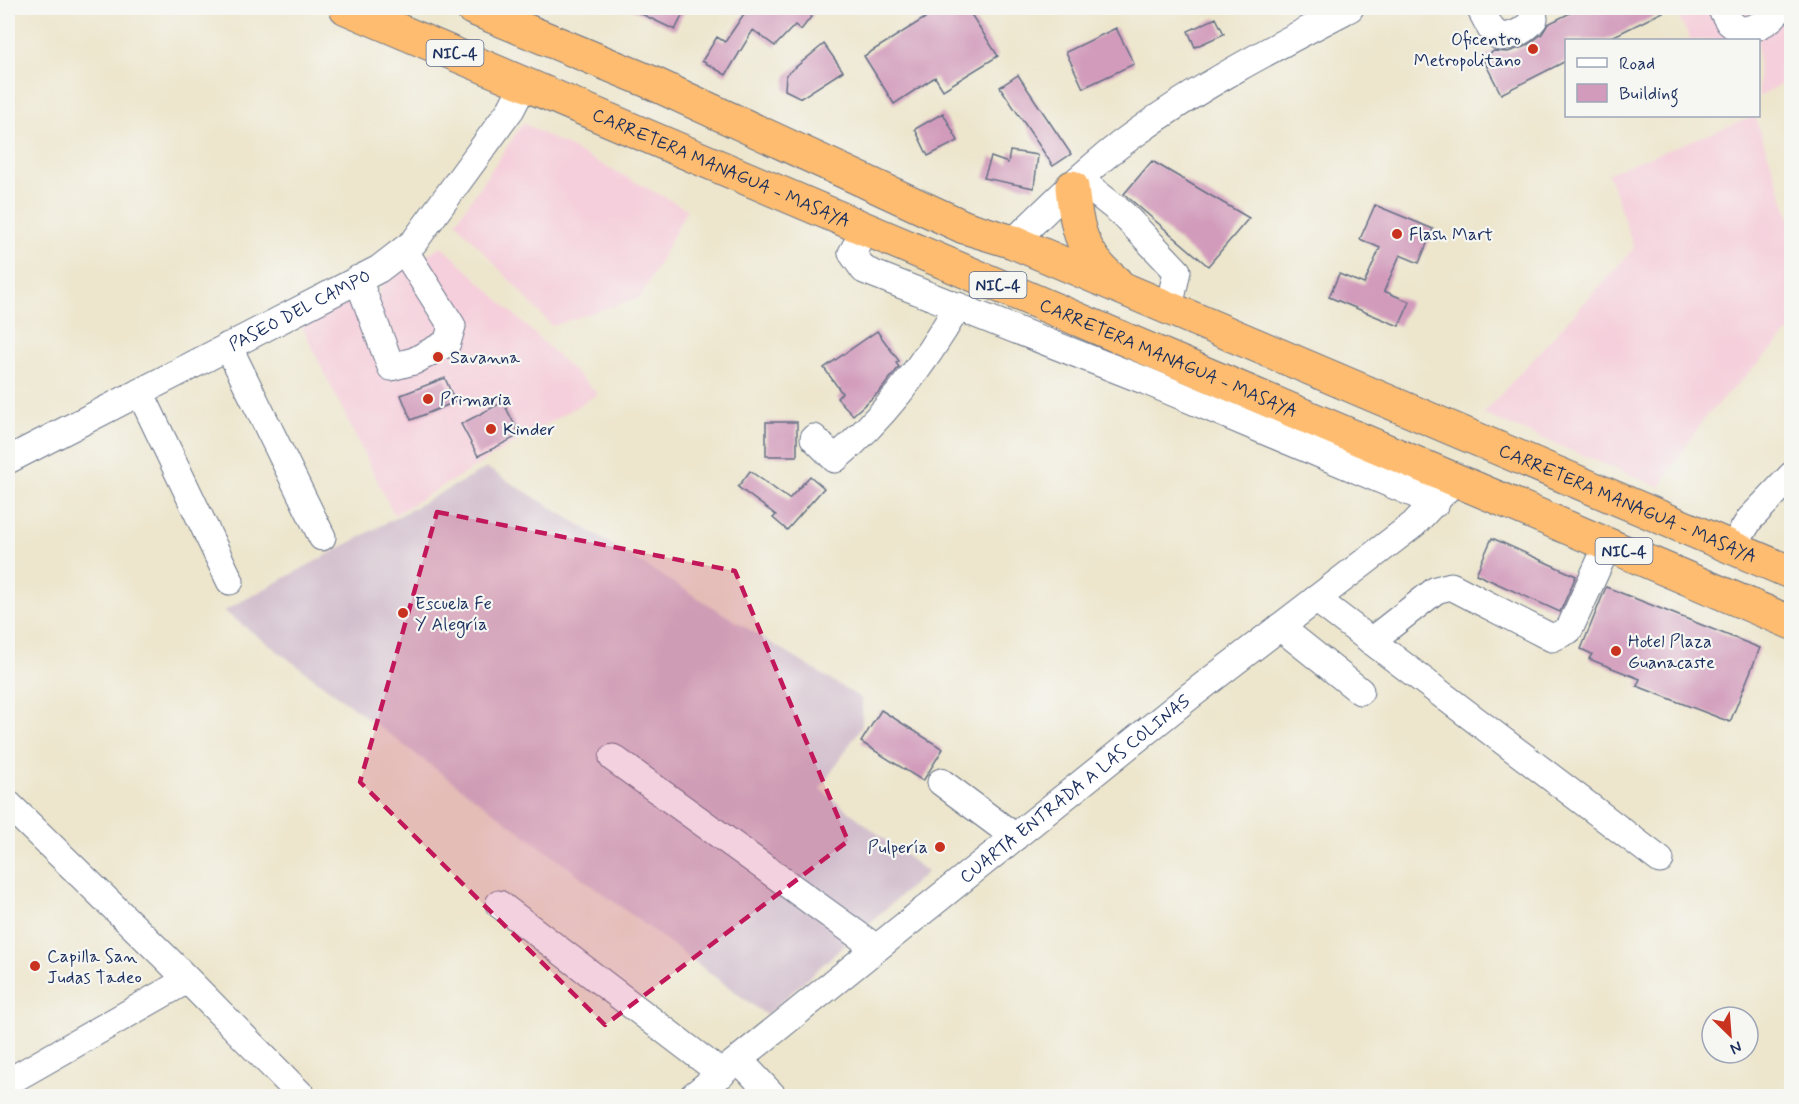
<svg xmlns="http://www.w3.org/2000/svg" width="1799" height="1104" viewBox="0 0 1799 1104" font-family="Mynerve,sans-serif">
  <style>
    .built { fill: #f5cfdb }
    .industrial { fill: #d1bdcc }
    .building { fill: #d29bbb }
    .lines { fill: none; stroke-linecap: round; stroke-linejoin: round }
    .minor-casing { stroke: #646f85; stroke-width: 29 }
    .highway-casing { stroke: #646f85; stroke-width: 35 }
    .minor { stroke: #fff; stroke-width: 27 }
    .highway { stroke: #fdbc70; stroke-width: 33 }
    .marked { fill: #c2185b; fill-opacity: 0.2; stroke: #c2185b; stroke-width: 4.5; stroke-dasharray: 12 8; stroke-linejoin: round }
    .poi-dot { fill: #c8321e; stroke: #f6f6f2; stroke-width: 2 }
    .labels { text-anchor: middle; stroke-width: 4.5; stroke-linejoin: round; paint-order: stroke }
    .shield { fill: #f6f6f2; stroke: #5d6b8a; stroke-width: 1.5 }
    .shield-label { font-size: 16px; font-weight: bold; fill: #1b2f5e }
    .poi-label { font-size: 18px; fill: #1b2f5e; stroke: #f6f6f2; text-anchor: start }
    .street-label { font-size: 18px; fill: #1b2f5e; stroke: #f6f6f2 }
  </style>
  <rect width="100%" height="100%" fill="#f6f6f2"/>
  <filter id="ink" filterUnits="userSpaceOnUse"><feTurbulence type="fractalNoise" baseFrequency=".0167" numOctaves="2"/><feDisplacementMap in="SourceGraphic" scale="12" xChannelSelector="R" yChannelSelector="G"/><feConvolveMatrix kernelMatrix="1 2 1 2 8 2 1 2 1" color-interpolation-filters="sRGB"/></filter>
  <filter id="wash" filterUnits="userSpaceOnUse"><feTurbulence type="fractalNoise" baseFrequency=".008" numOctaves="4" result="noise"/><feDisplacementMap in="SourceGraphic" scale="24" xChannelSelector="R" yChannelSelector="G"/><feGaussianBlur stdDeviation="1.35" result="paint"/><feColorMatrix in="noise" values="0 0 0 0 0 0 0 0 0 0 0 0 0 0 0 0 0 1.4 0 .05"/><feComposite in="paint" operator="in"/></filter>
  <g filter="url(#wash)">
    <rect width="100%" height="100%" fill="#ede6cd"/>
    <path class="built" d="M1673,8H1791V78L1759,97L1758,40H1691Z
      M1755,116L1791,221V330L1705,417L1660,487L1483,414L1634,248L1608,173Z
      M523,123L687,209L641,297L552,326L456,222Z
      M442,246L598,394L394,515L302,327L332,310V302L347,292L369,296L380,292L382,281Z"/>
    <path class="industrial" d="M487,468L862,699V726L820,789L927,872L766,1015L224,611Z"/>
    <g id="blocks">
      <path class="building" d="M629,8H686L675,30Z
        M748,8H818L801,30L795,25L775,46L753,30L726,75L702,61L717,37L725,42Z
        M941,8H967L998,56L943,90L935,77L894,104L864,56Z
        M1580,8H1671L1606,40H1566V61L1501,94L1482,57L1494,51L1508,52L1526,46L1542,34L1548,24Z
        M1216,18L1224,34L1195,47L1188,31Z
        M1116,28L1134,64L1083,88L1066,52Z
        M824,44L843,71L801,98L785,90L786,75Z
        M1018,75L1071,154L1053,166L1000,87Z
        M943,113L958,141L928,156L915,129Z
        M1010,151L1038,155L1034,188L984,178L991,157L1008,163Z
        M1152,161L1249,218L1208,266L1124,194Z
        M1375,205L1433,229L1419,263L1400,255L1384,291L1410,302L1399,326L1329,297L1339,274L1364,284L1380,248L1360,239Z
        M877,331L899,361L896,363L899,367L880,391L853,415L837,398L842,393L824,368Z
        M445,378L455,402L411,420L401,395Z
        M503,402L520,435L478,456L461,424Z
        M766,422H797V456H766Z
        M750,471L789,499L810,476L824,488L787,530L773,518L776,515L738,487Z
        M1492,538L1576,576L1560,612L1476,574Z
        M1606,587L1760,648L1730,722L1637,686L1640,679L1589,659L1592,654L1581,649Z
        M881,710L943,749L923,781L861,742Z"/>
    </g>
  </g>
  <g filter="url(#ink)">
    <use href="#blocks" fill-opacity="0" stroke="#646f85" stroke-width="1.5"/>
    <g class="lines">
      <defs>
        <g id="minor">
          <path d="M1480,8L1491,29L1500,37C1515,36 1525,31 1534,19L1533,8"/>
          <path d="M1721,8L1729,22L1740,31C1757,28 1771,22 1780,8"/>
          <path d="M1079,179L1123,214L1177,271L1169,308"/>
          <path d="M866,228L852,253L864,270L1146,381L1436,503"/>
          <path d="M1013,242C1052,205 1089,166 1133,135C1201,85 1275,47 1350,8"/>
          <path d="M358,279L391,367L414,361L447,343L452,326L404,250"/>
          <path d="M228,346L322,537"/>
          <path d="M140,392L230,581"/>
          <path d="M814,438L835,459C886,416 925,363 958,306"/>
          <path id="s1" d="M8,460L379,269L414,242L511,109L525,82"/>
          <path d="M1732,548L1750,519L1792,475"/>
          <path d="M1316,599L1660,860"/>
          <path d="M1280,627L1360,691"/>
          <path d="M1371,641L1436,590L1451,586L1552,638L1569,630L1608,544"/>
          <path d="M613,758L876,948"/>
          <path d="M941,782L1015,837"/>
          <path d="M8,804L167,959L302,1096"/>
          <path d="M499,904L722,1074"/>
          <path d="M739,1060L773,1096"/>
          <path d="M8,1082L187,980"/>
          <path id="s2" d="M693,1096L1190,696L1414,524L1456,479"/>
        </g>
        <g id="highway">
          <path id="s3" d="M346,8L1792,623"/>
          <path id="s4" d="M472,8L648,81L964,227L1013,242L1792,573"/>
          <path d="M1072,187C1076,227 1082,256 1116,282"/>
        </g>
      </defs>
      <use href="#minor" class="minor-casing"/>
      <use href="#highway" class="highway-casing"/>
      <use href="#minor" class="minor"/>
      <use href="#highway" class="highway"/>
    </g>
  </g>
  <path class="marked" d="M437,512L735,571L848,841L605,1025L360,782Z"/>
  <g class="poi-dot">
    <circle cx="1533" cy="49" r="6"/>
    <circle cx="1397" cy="234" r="6"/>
    <circle cx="438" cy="357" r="6"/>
    <circle cx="428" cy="399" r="6"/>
    <circle cx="491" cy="429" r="6"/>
    <circle cx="403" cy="613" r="6"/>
    <circle cx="1616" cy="651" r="6"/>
    <circle cx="940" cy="847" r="6"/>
    <circle cx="35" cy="966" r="6"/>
  </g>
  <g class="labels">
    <g class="shield">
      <rect x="426.5" y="40" width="57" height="26" rx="4.5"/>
      <rect x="969.5" y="272" width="57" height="26" rx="4.5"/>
      <rect x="1595.5" y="538" width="57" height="26" rx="4.5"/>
    </g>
    <g class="shield-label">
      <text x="455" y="59">NIC-4</text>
      <text x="998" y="291">NIC-4</text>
      <text x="1624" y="557">NIC-4</text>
    </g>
    <g class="poi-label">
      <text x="1521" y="45" text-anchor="end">Oficentro<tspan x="1521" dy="21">Metropolitano</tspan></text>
      <text x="1409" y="240">Flash Mart</text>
      <text x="450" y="363">Savanna</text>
      <text x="440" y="405">Primaria</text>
      <text x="503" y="435">Kinder</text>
      <text x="415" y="609">Escuela Fe<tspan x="415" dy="21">Y Alegría</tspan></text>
      <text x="1628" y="647">Hotel Plaza<tspan x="1628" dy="21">Guanacaste</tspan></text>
      <text x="928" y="853" text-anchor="end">Pulpería</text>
      <text x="47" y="962">Capilla San<tspan x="47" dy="21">Judas Tadeo</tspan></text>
    </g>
    <g class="street-label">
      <text dy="6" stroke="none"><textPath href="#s3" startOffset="408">CARRETERA MANAGUA - MASAYA</textPath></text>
      <text dy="6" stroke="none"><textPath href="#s1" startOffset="328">PASEO DEL CAMPO</textPath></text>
      <text dy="6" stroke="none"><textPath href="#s3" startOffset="894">CARRETERA MANAGUA - MASAYA</textPath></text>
      <text dy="6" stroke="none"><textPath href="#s4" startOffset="1258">CARRETERA MANAGUA - MASAYA</textPath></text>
      <text dy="6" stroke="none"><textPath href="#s2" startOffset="490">CUARTA ENTRADA A LAS COLINAS</textPath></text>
    </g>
  </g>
  <rect width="1799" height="1104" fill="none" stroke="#f6f6f2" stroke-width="30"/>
  <rect x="1565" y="39" width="195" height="78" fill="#f6f6f2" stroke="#9ea6b7" stroke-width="1.5"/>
  <rect x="1577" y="58" width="30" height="9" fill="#ffffff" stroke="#9ea6b7" stroke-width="1.5"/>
  <text x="1619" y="69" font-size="18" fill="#1b2f5e">Road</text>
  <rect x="1577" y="84" width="30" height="18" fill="#d29bbb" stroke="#9ea6b7" stroke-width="1.5"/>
  <text x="1619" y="99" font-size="18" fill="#1b2f5e">Building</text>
  <g transform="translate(1730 1035) rotate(155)"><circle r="28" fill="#f6f6f2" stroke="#9ea6b7" stroke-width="1.5"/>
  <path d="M0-4.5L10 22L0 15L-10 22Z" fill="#c8321e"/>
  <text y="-9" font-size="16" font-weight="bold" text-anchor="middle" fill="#1b2f5e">N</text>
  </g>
</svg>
